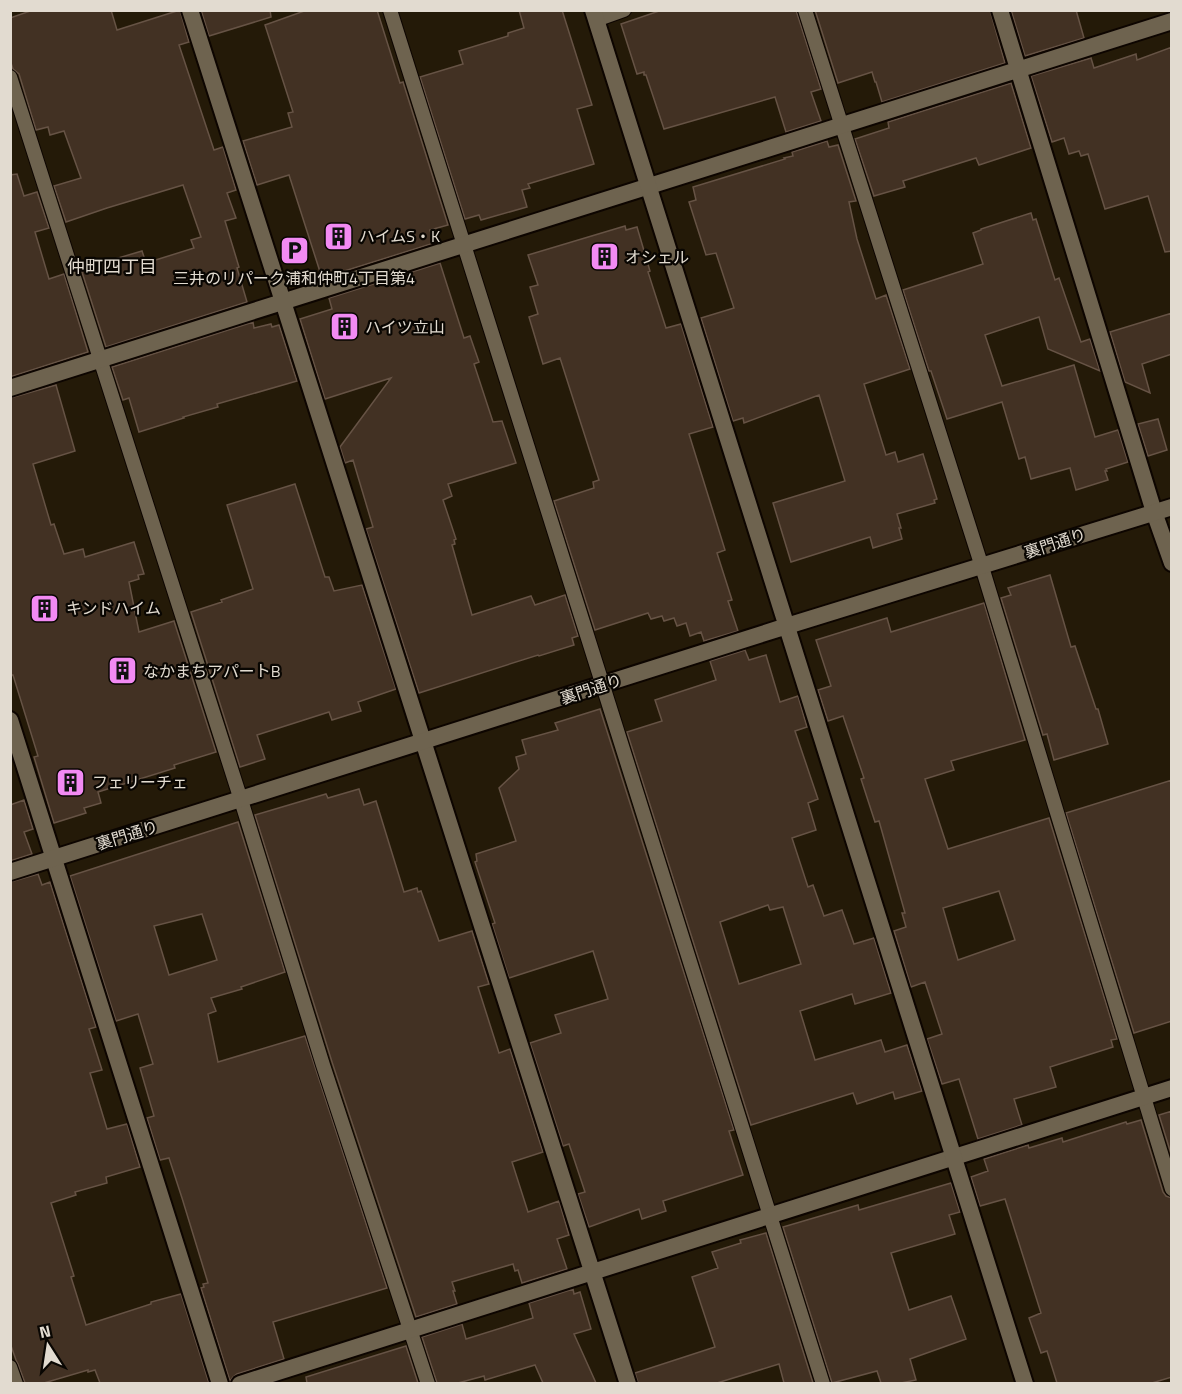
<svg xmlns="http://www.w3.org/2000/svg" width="1182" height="1394" viewBox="0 0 1182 1394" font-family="'Titillium Web','Noto Sans JP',sans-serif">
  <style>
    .building { fill: #423123; stroke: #665345; stroke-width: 1.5; fill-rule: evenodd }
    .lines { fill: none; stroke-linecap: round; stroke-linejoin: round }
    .service-casing { stroke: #0d0500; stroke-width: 16 }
    .minor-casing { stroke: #0d0500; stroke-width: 20 }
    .tertiary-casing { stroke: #0d0500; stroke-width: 20 }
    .service { stroke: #6e634f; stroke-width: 14 }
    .minor { stroke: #6e634f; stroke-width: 16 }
    .tertiary { stroke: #6e634f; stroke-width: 16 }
    .labels { text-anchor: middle; stroke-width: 4.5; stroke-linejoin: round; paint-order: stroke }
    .poi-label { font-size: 16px; fill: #e2dbd0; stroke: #090602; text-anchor: start }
    .street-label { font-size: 16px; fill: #e2dbd0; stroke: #090602 }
    .neighbourhood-label { font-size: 18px; fill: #e2dbd0; stroke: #090602 }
  </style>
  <rect width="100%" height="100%" fill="#241a08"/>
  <path class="building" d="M33,10H111L117,30L180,10L189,42L179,45L214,150L223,147L236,190L227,193L236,218L225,221L239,267L237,268L247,302L106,347L81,269L142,251L146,263L194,248L191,240L201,237L183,185L107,208L66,222L54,186L81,178L64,131L50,135L48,127L36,130L19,74L13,69L10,60V18Z
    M201,10H270L271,17L209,36Z
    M307,10H377L400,83L403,82L448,225L430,230L434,243L322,278L289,175L257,185L243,141L292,127L288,113L293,112L265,25Z
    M519,10H562L592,105L577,109L594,164L528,184L530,188L522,190L527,207L481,220L479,215L465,219L420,77L463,64L459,51L508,36V33L524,28Z
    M662,10H796L821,89L811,92L821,121L786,132L775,97L664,129L646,75H644V72L637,74L621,24Z
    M815,10H990L1005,63L882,102L876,82H875L872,72L838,83Z
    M1011,10H1076L1084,38L1025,56Z
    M1172,47V251L1165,252L1148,196L1105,209L1088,154L1081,156L1079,151L1069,154L1064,138L1052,142L1031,76L1091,58L1094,68L1136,54L1137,60Z
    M1011,83L1031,148L979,165L976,158L903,181L905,187L874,196L855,139L889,128L888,122Z
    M827,141L829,147L838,145L856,201L849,202L857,239L876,299L886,295L910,369L864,384L886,455L895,452L898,462L923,454L937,499L934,500L935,503L897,514L901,528H899L902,539L873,548L870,537L791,562L773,503L845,481L819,395L744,423L743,418L733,421L701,318L734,308L716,253L706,255L689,202L696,200L693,187L785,159L784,158L793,156L792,152Z
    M17,174L24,196L37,192L49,228L35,232L49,279L64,274L88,352L10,377V175Z
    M1031,213L1033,220L1036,219L1055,280L1059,278L1081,342L1090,339L1100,371L1048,349L1039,317L985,335L1002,386L1074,365L1095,437L1118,430L1128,462L1106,469L1107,471H1105L1108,480L1076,490L1070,468L1031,479L1025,457L1019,459L1002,402L947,419L931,371H929L903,290L983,264L973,233L981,230V229Z
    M625,226L626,230L637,227L650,271L648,272L666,328L681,324L713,427L689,434L725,550L717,553L732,600L728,601L738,631L704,641L701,632L690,636L686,623L677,626L674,618L664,621L662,616L651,619L648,613L595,630L554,501L594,488L593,482L599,480L560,358L543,364L529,317L538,314L530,287L538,285L528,255Z
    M440,263L464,338L470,336L479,362L474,364L493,422L502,421L516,463L448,484L452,496L443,500L456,539L454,540L455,544L452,545L472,615L531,596L535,605L565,595L578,636L572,638L574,645L539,656L538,655L419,693L366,529L373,527L353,460L345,463L340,447L391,378L325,399L300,319L332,309L329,298Z
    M1172,313V354L1142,364L1150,393L1125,382L1110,332Z
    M253,322L254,328L271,324L272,327L279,325L297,381L217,404L218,407L183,417L184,418L139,432L129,398L123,400L112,367Z
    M56,385L75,451L33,464L51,525L54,524L64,554L83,549L85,557L134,542L144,574L138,575L139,579L129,582L139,632L174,621L216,752L174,765L175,768L98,792L101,803L84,808L86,813L54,823L34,757L38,756L13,675H10V398Z
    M1158,419L1167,450L1148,456L1138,424Z
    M295,484L325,577H329L334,591L362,585L396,689L358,702L361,711L332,720L329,712L257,735L265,759L240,767L191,612L222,602L221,600L253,589L227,505Z
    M1050,575L1071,647L1075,646L1096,709H1098L1108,744L1054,760L1047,734L1043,735L1001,598L1011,595L1008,588Z
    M984,603L1025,740L951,761L954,770L925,779L948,849L1049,818L1117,1039L1111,1040L1113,1047L1050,1067L1056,1087L1014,1099L1022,1125L978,1139L959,1079L942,1084L927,1039L942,1034L925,982L911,987L894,931L906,927L902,913H905L879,821L875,822L861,779L864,778L843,716L828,721L818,690L831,686L816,640L887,618L891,632ZM999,891L1015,940L958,960L943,908Z
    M745,650L749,660L766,655L780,702L798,696L807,727L795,731L818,799L808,803L816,830L792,838L808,887L813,885L824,916L842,910L854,944L874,938L891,993L855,1004L852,994L800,1011L815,1060L881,1040L885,1052L907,1045L922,1091L895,1099L893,1092L857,1104L853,1093L751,1125L627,732L662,721L655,700L716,680L710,661ZM768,905L770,910L783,907L801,964L739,984L720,922Z
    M600,709L734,1130L729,1131L743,1175L663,1201L666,1211L642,1219L639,1209L589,1227L578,1194L585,1192L569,1144L563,1146L530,1043L561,1033L555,1015L608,999L593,951L509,978L492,924L495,923L475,862L477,861L476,854L516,841L499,788L519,769L516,757L526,754L522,740L558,730L555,723Z
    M1172,780V1021L1134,1033L1066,813Z
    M359,789L364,805L376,801L404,892L417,888L418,892L421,891L439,941L472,931L489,984L478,987L499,1053L510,1049L543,1152L512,1162L528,1212L559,1201L569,1235L557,1239L567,1269L522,1283L518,1270L515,1271L513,1264L452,1282L455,1291H453L457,1304L416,1317L332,1062L255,815L326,794L328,798Z
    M24,800L33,829L24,832L32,854L10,861V805Z
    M238,822L285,972L241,987L242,989L211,998L216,1011L208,1014L218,1062L305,1036L387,1288L273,1322L284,1359L237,1374L233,1377L230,1381L201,1288L204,1287L203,1284L208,1283L182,1198L169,1158L160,1160L147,1118L154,1116L140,1068L153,1064L138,1014L116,1021L70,876ZM202,914L217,960L169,975L154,926Z
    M38,874L42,885L50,882L96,1027L89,1029L102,1070L90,1073L107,1129L127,1124L140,1167L106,1177L107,1183L75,1192L76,1195L51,1203L74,1276L71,1277L86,1325L151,1304V1302L181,1294L209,1383H100L95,1370L88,1372V1370L44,1383H25L18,1364L16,1360L10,1343V882Z
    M1172,1111V1157L1159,1115Z
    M1141,1120L1163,1192L1166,1196L1172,1198V1377L1152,1383H1057L1047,1351L1041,1353L1029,1318L1041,1313L1005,1199L980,1206L971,1177L988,1171L984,1159L1028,1145L1029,1148L1062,1138L1063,1142L1126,1122L1127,1124Z
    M951,1183L960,1212L949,1215L955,1234L891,1253L909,1310L951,1296L966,1339L910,1359L916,1380L901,1383H881L877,1371L832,1383L783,1227L858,1205L859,1210Z
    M766,1233L813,1383H784L779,1364L717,1383H638L635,1373L715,1347L692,1277L718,1268L712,1252L741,1243L740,1240Z
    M573,1289L574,1294L580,1292L591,1329L574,1334L596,1383H543L535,1365L485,1380L484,1376L458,1383H437L422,1337L462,1324L466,1339L533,1318L529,1303Z
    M406,1346L418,1383H307L306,1377Z"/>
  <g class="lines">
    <defs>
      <path id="service" d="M390,10L823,1384
        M805,10L982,567L1172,1189
        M596,20L624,10
        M10,77L241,800L323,1065L428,1384
        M10,1367L16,1384"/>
      <path id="minor" d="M190,10L628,1384
        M1000,10L1154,512L1172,563
        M10,388L1172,21
        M10,720L220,1384
        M240,1384L1172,1088"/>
      <path id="tertiary" d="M593,10L1025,1384
        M10,872L787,626L1172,507"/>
    </defs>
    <use href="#service" class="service-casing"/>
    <use href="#minor" class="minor-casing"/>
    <use href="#tertiary" class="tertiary-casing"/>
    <use href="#service" class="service"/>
    <use href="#minor" class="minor"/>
    <use href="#tertiary" class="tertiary"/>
  </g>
  <defs>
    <symbol id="building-square" viewBox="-11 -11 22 22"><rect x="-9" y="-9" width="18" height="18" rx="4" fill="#f28af3" stroke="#090602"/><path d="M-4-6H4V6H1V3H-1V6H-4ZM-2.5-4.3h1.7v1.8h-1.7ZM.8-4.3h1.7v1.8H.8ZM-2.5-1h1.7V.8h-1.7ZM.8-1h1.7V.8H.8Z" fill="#111"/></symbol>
    <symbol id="parking-square" viewBox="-11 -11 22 22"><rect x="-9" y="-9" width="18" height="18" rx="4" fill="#f28af3" stroke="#090602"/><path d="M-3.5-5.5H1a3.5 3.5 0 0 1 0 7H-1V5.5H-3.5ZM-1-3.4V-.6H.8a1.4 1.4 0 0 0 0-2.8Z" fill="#111"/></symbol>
  </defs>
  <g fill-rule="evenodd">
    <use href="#building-square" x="322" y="220" width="33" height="33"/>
    <use href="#parking-square" x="278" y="234" width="33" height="33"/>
    <use href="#building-square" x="588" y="240" width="33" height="33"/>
    <use href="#building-square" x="328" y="310" width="33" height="33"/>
    <use href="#building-square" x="28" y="592" width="33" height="33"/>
    <use href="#building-square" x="106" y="654" width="33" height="33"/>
    <use href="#building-square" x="54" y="766" width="33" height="33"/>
  </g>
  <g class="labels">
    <g class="poi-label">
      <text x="359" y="242">ハイムS・K</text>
      <text x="625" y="263">オシェル</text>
      <text x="294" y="284" text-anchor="middle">三井のリパーク浦和仲町4丁目第4</text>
      <text x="365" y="333">ハイツ立山</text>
      <text x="66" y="614">キンドハイム</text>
      <text x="143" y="677">なかまちアパートB</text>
      <text x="92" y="788">フェリーチェ</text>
    </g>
    <g class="street-label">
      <text transform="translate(1055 543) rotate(-18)" y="6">裏門通り</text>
      <text transform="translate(591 689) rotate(-18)" y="6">裏門通り</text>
      <text transform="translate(127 835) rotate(-17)" y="6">裏門通り</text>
    </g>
    <g class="neighbourhood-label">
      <text x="112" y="273">仲町四丁目</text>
    </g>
  </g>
  <rect width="1182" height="1394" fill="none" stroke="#e2dbd0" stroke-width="24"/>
  <g transform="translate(48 1346) rotate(348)" stroke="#090602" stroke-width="4.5" paint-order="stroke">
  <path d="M0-4.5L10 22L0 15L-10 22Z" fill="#e2dbd0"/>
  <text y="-9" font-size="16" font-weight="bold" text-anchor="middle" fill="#e2dbd0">N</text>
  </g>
</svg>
